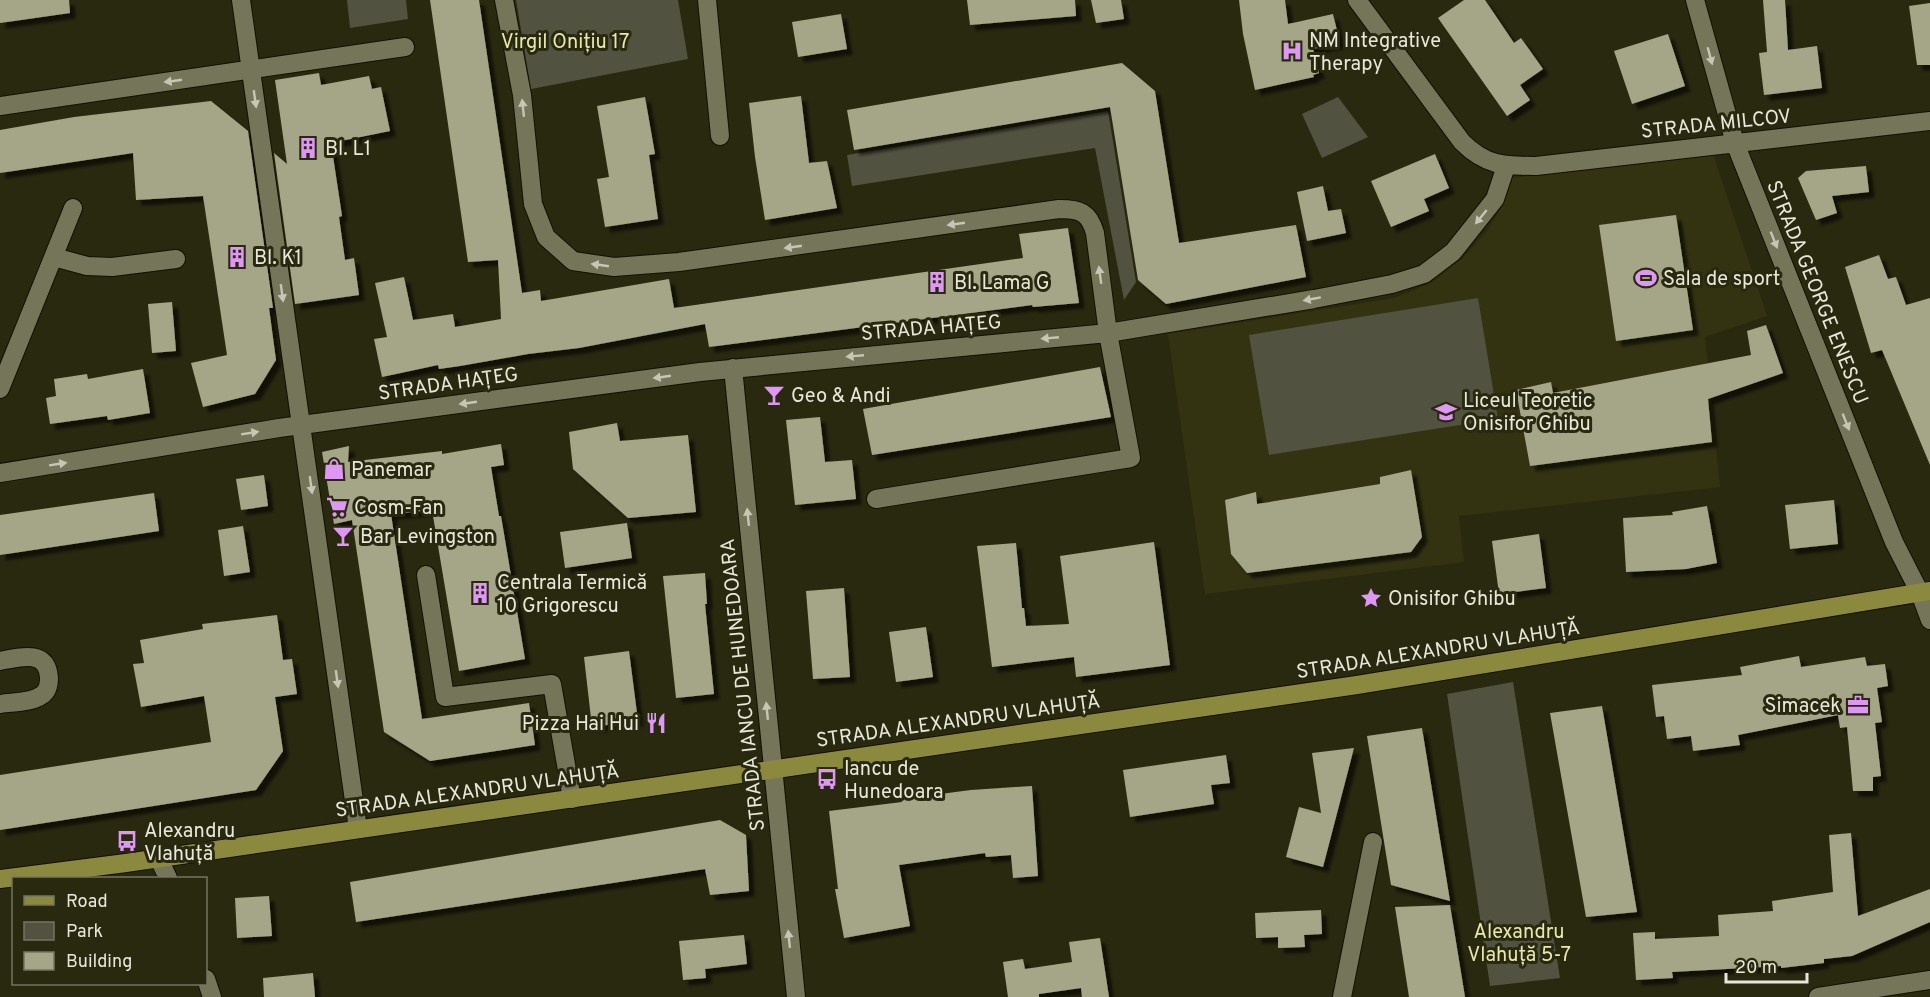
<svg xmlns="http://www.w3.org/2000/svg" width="1930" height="997" viewBox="0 0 1930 997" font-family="Overpass,sans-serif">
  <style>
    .built { fill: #333312 }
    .green { fill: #525240 }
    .building { fill: #a5a588; filter: url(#shadow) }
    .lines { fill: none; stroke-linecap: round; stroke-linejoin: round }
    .minor-casing { stroke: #121100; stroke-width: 20 }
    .major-casing { stroke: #121100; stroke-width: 20 }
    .minor { stroke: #75755a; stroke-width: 18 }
    .major { stroke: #8b893e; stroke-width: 18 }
    .oneway { fill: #c5c6b3 }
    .labels { text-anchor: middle; stroke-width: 6; stroke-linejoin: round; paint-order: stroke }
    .poi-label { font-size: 20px; fill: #e7e8d9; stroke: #292910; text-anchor: start }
    .park-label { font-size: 20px; fill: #e7e8ae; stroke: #292910 }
    .street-label { font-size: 20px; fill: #e7e8d9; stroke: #292910 }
  </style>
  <defs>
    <filter id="shadow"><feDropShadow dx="5.5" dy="5.5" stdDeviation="1.5" flood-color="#0009"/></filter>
  </defs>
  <rect width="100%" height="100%" fill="#292910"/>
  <path class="built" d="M1713,154L1767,316L1705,337L1720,487L1459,516L1464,562L1205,594L1168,334L1394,298L1431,283L1463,258L1487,231L1503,205L1512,178Z"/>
  <path class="green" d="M347,0H406L408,19L350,28Z
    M516,0H678L688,59L531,89Z
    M1338,97L1368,137L1322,158L1302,114Z
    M1108,111L1136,282L1124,300L1095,148L852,186L847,155Z
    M1478,298L1498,419L1269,455L1249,335Z
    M1513,682L1560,978L1490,986L1447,694Z"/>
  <path class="building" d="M0,0H69L70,13L0,23Z
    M430,0H479L522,293L540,290L541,301L669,279L674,308L1023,258L1019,234L1068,228L1079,303L1033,307L1032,305L709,347L705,324L579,348L528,354L460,366L439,369L438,365L382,377L374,339L387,337L375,283L404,277L413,320L453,314L455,327L501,319L498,260L468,262Z
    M967,0H1075L1076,16L970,25Z
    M1091,0H1121L1124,19L1096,23Z
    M1239,0H1285L1288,24L1333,14L1340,43L1313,49L1319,73L1313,75L1314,77L1255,90L1243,34Z
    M1464,0H1485L1514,43L1521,38L1543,69L1520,85L1530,100L1507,116L1438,18Z
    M1763,0H1785L1788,50L1817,46L1822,88L1764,95L1759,53L1767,52Z
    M1930,3V65H1917L1909,6Z
    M841,14L847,49L798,57L792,22Z
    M1668,34L1685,86L1632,104L1614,51Z
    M1122,63L1155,91L1179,243L1296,225L1306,277L1166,304L1138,280L1110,107L854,150L847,110Z
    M319,73L321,85L369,76L372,89L381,87L390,131L331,143L342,216L339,217L345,260L354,258L359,295L295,304L274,153L287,164L275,80Z
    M801,96L809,163L827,161L837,208L765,220L755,157L749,103Z
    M645,97L655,154L649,155L658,219L605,227L597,179L609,177L597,106Z
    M211,101L248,131L273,308H269L276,360L255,394L203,407L191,363L227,355L203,196L136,200L133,153L0,173V130L74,117Z
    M1435,154L1449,188L1424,199L1429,211L1391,227L1371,181Z
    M1866,166L1869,192L1832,196L1837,213L1816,220L1798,178L1806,171Z
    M1323,186L1328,211L1341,209L1346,233L1307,241L1297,192Z
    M1676,215L1693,330L1616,341L1599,225Z
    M1879,255L1888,279L1896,277L1906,305L1930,298V465L1882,350L1871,353L1845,267Z
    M172,302L176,351L152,353L148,304Z
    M1766,325L1783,373L1708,399L1712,442L1530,466L1516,390L1551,382L1553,393L1751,355L1747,331Z
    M1100,367L1111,417L872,455L863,409Z
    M143,369L150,413L108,420L107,416L50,424L46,398L56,396L54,379L87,374L88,379Z
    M820,417L825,462L852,460L856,499L795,505L786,420Z
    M617,423L620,441L688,435L696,512L628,518L573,469L569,432Z
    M501,444L504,465L491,467L499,516H501L525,659L459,671L432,510L391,514L422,719L529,703L535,745L430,761L384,732L352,520L334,524L322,452L349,446L348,462L442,451V454Z
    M1411,470L1422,537L1411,552L1247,573L1231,554L1225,500L1256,492L1257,504L1380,484V477Z
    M264,475L268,506L241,510L236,479Z
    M154,493L159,531L0,555V515Z
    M1834,500L1838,544L1790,549L1785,505Z
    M1707,506L1717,563L1686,569L1626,572L1623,518L1673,515L1672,512Z
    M627,523L632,558L565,568L560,532Z
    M243,526L250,572L224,576L218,530Z
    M1539,534L1546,588L1499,594L1492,541Z
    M1154,542L1170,665L1076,677L1074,657L992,667L977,546L1016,543L1022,608H1024L1026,626L1069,624L1060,556Z
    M705,573L707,604H705L714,694L676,698L663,576Z
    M844,588L850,677L813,679L806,591Z
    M277,615L283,660L292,659L297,694L275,697L283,751L256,790L0,830V775L211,742L204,696L141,707L133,664L144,663L140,640L203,629L202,624Z
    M926,627L933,677L896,682L889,632Z
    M629,651L638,721L592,727L584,657Z
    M1799,656L1801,667L1865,657L1867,666L1885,664L1888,686L1877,688L1882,722L1875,723L1881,776L1873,777V791H1853L1847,727L1840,728L1838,715L1738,735L1740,745L1693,751L1691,736L1667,739L1664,716L1656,717L1652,685L1742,675L1740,667Z
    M1602,706L1637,912L1586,917L1550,713Z
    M1422,728L1450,901L1391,885L1367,736Z
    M1354,748L1323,867L1286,857L1299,807L1321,813L1312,753Z
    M1226,755L1230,783L1211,785L1214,804L1130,817L1123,770Z
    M1032,786L1038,876L1013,878L1011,855L986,857L985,853L899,865L910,926L844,938L835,889H838L829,811L902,802L901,799L971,790Z
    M720,820L746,835L749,891L710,895L705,869L356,922L350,882Z
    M1851,833L1858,916L1930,889V922L1852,956L1824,959V963L1781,968V966L1672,972L1673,978L1636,980L1633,933L1655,932V939L1719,936L1718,915L1773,911L1772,901L1833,892L1829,835Z
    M269,896L272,936L237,938L235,898Z
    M1450,905L1465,997H1409L1395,907Z
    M1321,910L1322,934L1304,935L1305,947L1278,948V937L1256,938L1255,913Z
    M744,935L747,964L705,969L706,978L683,980L679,941Z
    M1100,938L1109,997H1082L1081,988L1039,994V997H1008L1003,962L1023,959L1025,969L1072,962L1069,942Z
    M313,973L315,997H264L263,978Z"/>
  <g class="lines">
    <defs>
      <path id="minor" d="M241,0L358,829
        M504,0L522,95L533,204L546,237L573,261L614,267L679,262L1059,209C1080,209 1089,212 1095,233L1108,333L1131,458L876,499
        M707,0L720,136
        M1357,0L1462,142C1486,166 1504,166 1536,166L1930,121
        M1695,0L1735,143L1894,542L1920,593L1930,620
        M0,106L405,47
        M54,257L87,266L112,267L176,259
        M733,368L796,997
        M0,389L73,208
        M0,473L279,428L700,372L1108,333L1314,299L1392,284L1424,274L1453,252L1495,199L1506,166
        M426,575L445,697L552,684L572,799
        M0,661C20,657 47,649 49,678C49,685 48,691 42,695C31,703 13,702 0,704
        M159,859L168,878
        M206,979L212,997
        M1342,997L1373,842
        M1818,997L1930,980"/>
      <path id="major" d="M0,879L126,863L1357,685L1930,591"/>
    </defs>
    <use href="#minor" class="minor-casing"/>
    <use href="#major" class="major-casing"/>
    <use href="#minor" class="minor"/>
    <use href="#major" class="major"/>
  </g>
  <defs><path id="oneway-solid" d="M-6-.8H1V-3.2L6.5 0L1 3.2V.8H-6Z" transform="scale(1.5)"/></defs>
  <g class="oneway">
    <use href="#oneway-solid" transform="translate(1710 56) rotate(75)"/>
    <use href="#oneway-solid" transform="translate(173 81) rotate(172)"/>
    <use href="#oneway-solid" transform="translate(255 99) rotate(82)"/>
    <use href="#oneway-solid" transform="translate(523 108) rotate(-96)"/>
    <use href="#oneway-solid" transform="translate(1481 217) rotate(129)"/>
    <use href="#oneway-solid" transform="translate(956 224) rotate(172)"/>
    <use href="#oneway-solid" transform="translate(1774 240) rotate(68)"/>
    <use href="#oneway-solid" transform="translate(793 247) rotate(172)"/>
    <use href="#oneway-solid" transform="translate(600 265) rotate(-172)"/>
    <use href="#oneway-solid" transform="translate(1100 275) rotate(-98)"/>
    <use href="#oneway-solid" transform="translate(282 293) rotate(82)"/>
    <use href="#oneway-solid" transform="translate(1312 299) rotate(170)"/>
    <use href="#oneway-solid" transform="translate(1050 338) rotate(175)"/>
    <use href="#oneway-solid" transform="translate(855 356) rotate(175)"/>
    <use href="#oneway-solid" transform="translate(662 377) rotate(172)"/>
    <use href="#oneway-solid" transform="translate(468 403) rotate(172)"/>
    <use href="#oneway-solid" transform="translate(1846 422) rotate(68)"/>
    <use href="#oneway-solid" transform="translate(250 433) rotate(-9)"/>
    <use href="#oneway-solid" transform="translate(58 464) rotate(-9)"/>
    <use href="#oneway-solid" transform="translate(311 485) rotate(82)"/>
    <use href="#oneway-solid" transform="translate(748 517) rotate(-96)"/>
    <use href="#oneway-solid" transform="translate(337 679) rotate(82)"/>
    <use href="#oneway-solid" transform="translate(767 711) rotate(-96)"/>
    <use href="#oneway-solid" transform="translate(789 939) rotate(-96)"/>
  </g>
  <defs>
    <symbol id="hospital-bare" viewBox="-9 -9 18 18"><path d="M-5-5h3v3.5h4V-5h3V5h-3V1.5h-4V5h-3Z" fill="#de98f3" stroke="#292910" stroke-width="2.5" paint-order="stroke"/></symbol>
    <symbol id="building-bare" viewBox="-9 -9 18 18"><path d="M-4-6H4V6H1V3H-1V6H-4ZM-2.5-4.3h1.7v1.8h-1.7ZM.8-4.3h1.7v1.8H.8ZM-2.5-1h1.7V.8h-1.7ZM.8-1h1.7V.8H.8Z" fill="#de98f3" stroke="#292910" stroke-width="2.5" paint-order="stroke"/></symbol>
    <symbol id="stadium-bare" viewBox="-9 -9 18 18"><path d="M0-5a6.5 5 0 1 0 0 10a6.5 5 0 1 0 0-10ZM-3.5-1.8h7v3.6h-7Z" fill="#de98f3" stroke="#292910" stroke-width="2.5" paint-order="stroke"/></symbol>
    <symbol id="bar-bare" viewBox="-9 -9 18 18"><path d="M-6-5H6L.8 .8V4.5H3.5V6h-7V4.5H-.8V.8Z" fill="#de98f3" stroke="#292910" stroke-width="2.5" paint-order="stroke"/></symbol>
    <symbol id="school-bare" viewBox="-9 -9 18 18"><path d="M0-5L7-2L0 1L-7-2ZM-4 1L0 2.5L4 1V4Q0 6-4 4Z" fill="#de98f3" stroke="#292910" stroke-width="2.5" paint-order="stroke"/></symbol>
    <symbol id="shop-bare" viewBox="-9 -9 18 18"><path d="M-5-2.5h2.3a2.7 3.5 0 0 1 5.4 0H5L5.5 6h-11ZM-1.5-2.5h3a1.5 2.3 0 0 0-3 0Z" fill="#de98f3" stroke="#292910" stroke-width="2.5" paint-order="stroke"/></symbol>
    <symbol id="supermarket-bare" viewBox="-9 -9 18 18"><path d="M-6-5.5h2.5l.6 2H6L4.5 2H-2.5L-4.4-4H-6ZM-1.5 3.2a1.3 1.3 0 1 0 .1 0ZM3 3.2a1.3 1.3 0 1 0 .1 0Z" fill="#de98f3" stroke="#292910" stroke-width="2.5" paint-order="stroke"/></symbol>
    <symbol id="sight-bare" viewBox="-9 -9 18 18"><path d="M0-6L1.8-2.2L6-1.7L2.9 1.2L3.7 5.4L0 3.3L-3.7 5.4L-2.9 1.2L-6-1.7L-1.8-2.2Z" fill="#de98f3" stroke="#292910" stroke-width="2.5" paint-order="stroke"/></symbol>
    <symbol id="office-bare" viewBox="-9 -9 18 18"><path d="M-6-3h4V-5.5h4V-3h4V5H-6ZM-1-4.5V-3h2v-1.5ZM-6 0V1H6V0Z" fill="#de98f3" stroke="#292910" stroke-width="2.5" paint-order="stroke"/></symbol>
    <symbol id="restaurant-bare" viewBox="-9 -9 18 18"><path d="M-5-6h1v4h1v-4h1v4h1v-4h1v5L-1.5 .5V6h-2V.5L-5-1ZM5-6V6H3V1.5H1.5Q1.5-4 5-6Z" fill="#de98f3" stroke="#292910" stroke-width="2.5" paint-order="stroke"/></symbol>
    <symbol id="bus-bare" viewBox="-9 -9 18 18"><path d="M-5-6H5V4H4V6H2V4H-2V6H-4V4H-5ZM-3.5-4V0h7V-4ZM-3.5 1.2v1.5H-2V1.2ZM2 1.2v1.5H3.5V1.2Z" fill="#de98f3" stroke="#292910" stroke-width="2.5" paint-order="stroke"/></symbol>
  </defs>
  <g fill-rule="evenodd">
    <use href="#hospital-bare" x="1277" y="36" width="30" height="30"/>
    <use href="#building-bare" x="293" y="133" width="30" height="30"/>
    <use href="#building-bare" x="222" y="242" width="30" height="30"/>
    <use href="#stadium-bare" x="1631" y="263" width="30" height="30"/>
    <use href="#building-bare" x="922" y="267" width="30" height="30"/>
    <use href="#bar-bare" x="759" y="380" width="30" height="30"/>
    <use href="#school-bare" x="1431" y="397" width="30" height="30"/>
    <use href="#shop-bare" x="319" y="454" width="30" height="30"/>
    <use href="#supermarket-bare" x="322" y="492" width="30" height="30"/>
    <use href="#bar-bare" x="328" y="521" width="30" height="30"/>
    <use href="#building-bare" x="465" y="578" width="30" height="30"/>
    <use href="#sight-bare" x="1356" y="583" width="30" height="30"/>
    <use href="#office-bare" x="1843" y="690" width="30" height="30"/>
    <use href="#restaurant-bare" x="641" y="708" width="30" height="30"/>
    <use href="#bus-bare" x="812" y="764" width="30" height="30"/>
    <use href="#bus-bare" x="112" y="826" width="30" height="30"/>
  </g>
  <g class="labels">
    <g class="poi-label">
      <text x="1309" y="47">NM Integrative<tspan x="1309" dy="23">Therapy</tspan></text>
      <text x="325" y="155">Bl. L1</text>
      <text x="254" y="264">Bl. K1</text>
      <text x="1663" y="285">Sala de sport</text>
      <text x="954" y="289">Bl. Lama G</text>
      <text x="791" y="402">Geo &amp; Andi</text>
      <text x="1463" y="407">Liceul Teoretic<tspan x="1463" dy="23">Onisifor Ghibu</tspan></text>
      <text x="351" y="476">Panemar</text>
      <text x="354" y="514">Cosm-Fan</text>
      <text x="360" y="543">Bar Levingston</text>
      <text x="497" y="589">Centrala Termică<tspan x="497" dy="23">10 Grigorescu</tspan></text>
      <text x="1388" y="605">Onisifor Ghibu</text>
      <text x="1841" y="712" text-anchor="end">Simacek</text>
      <text x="639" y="730" text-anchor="end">Pizza Hai Hui</text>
      <text x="844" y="775">Iancu de<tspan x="844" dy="23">Hunedoara</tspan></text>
      <text x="144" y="837">Alexandru<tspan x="144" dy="23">Vlahuță</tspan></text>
    </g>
    <g class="park-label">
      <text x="565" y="48">Virgil Onițiu 17</text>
      <text x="1519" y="938">Alexandru<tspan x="1519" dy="23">Vlahuță 5-7</tspan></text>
    </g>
    <g class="street-label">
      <text transform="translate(1716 123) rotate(-6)" y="7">STRADA MILCOV</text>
      <text transform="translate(1818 292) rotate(68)" y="7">STRADA GEORGE ENESCU</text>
      <text transform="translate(931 327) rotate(-5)" y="7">STRADA HAȚEG</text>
      <text transform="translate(448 383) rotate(-8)" y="7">STRADA HAȚEG</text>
      <text transform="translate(1438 649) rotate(-9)" y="7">STRADA ALEXANDRU VLAHUȚĂ</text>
      <text transform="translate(742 685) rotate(-96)" y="7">STRADA IANCU DE HUNEDOARA</text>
      <text transform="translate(958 720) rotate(-8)" y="7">STRADA ALEXANDRU VLAHUȚĂ</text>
      <text transform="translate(477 790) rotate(-8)" y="7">STRADA ALEXANDRU VLAHUȚĂ</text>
    </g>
  </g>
  <rect x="12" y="877" width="195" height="108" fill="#292910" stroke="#757560" stroke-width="1.5"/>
  <rect x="24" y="896" width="30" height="9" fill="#8b893e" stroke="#757560" stroke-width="1.5"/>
  <text x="66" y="907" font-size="18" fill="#e7e8d9">Road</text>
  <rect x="24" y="922" width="30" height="18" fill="#525240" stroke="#757560" stroke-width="1.5"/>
  <text x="66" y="937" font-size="18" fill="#e7e8d9">Park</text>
  <rect x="24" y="952" width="30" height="18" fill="#a5a588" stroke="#757560" stroke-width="1.5"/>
  <text x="66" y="967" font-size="18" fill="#e7e8d9">Building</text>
  <path d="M1726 973v9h81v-9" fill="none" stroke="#e7e8d9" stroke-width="3"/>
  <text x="1735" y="973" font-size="18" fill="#e7e8d9" stroke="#292910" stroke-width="4.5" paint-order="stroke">20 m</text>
</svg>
